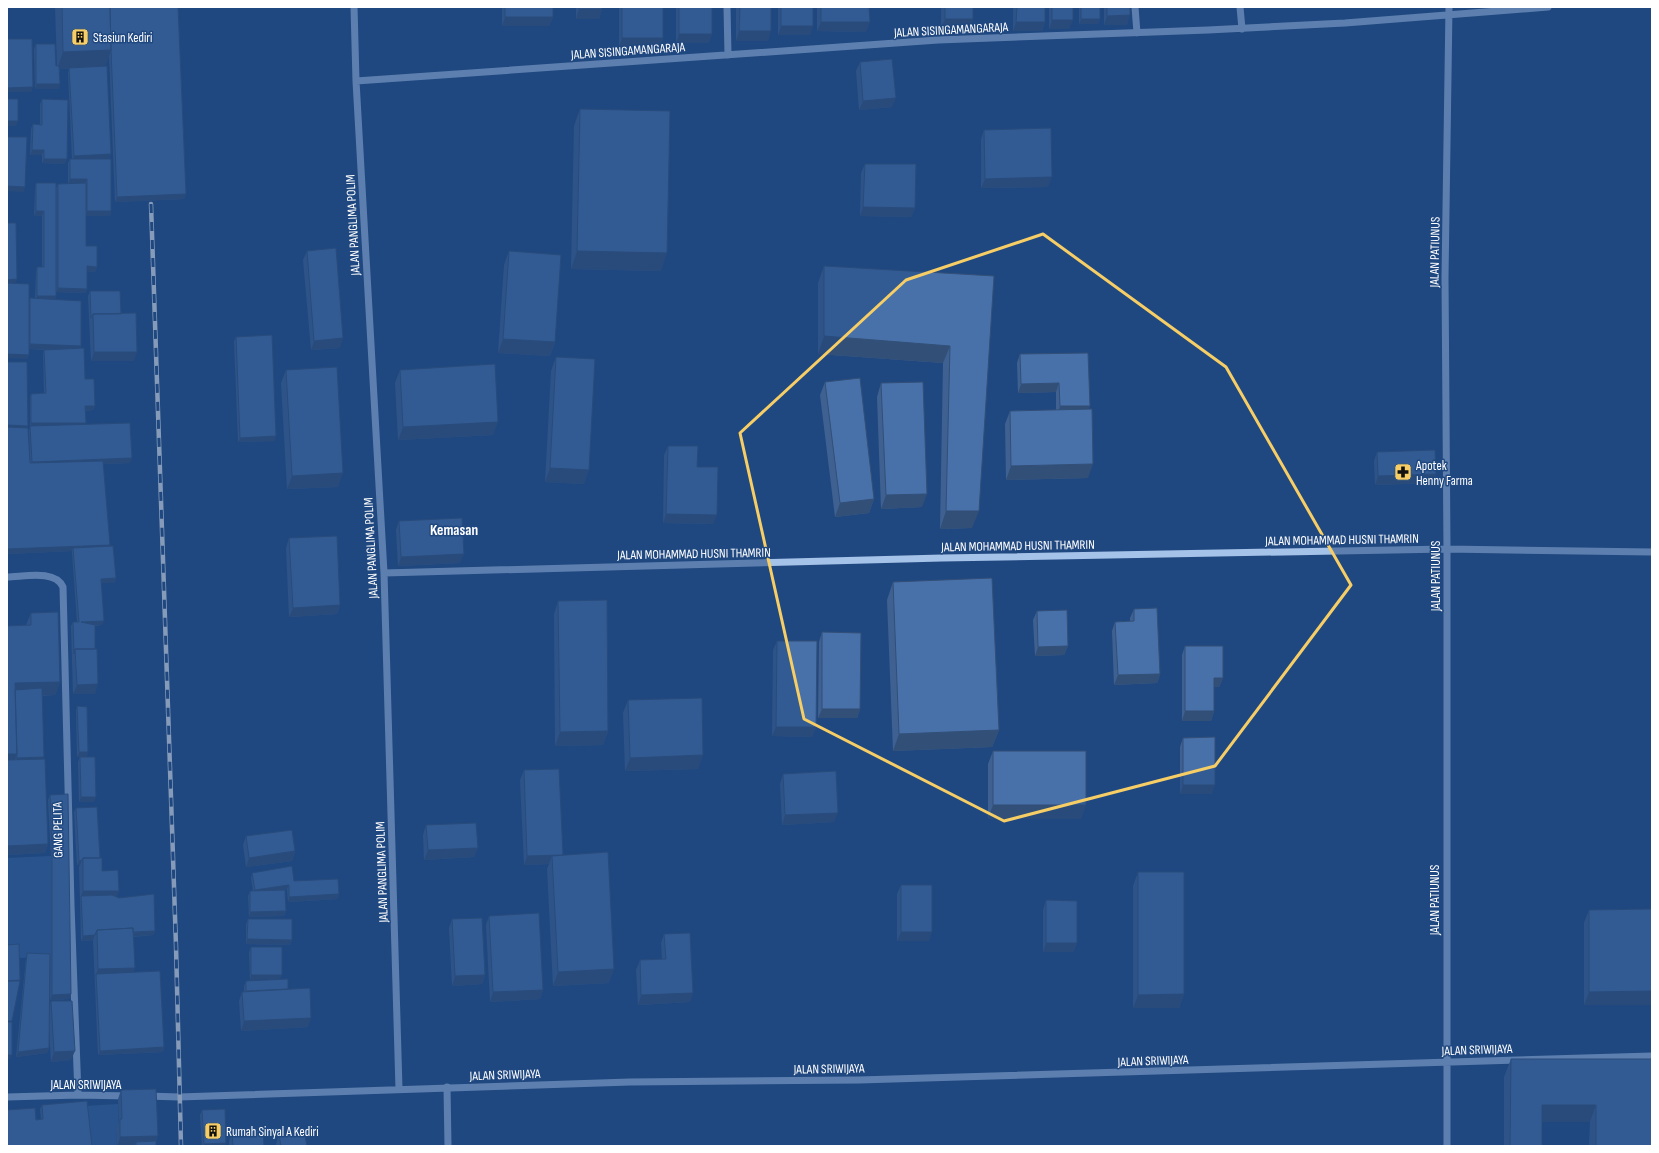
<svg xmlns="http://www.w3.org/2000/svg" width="1659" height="1153" viewBox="0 0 1659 1153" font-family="'Sofia Sans Condensed',sans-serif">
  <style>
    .green { fill: #33619e }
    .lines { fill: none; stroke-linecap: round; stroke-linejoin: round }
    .minor { stroke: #a5c2e8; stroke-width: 7 }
    .rail-casing { stroke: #fff; stroke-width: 4.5 }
    .rail { stroke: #204880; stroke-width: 3; stroke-dasharray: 9; stroke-linecap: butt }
    .wall { fill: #3e6192 }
    .shaded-wall { fill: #324f77 }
    .building { fill: #4871aa; stroke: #324f77 }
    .marked { fill: none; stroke: #f6ce65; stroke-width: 3; stroke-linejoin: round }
    .labels { text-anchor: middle; stroke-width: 3; stroke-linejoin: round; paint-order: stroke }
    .street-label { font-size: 13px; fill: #fff; stroke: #204880 }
    .poi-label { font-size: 13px; fill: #fff; stroke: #204880; text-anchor: start }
    .quarter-label { font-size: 15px; font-weight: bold; fill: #fff; stroke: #204880 }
  </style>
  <rect width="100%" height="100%" fill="#204880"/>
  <path class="green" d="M51,856V957L17,958L7,949V858Z
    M118,1104L119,1128H116L117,1146H90L86,1106Z"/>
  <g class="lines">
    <path class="minor" d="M354,7L356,81L384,573L399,1089
      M727,7L728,55
      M1135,7L1137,33
      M1240,7L1242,29
      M356,81L938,40L1208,30L1345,23L1548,7
      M384,573L942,558L1447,549L1652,552
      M7,577C23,577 55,569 63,587L71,905L78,1095
      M447,1087L448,1146
      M147,1096L179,1097L630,1082L859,1080L1652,1056
      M7,1097L78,1095L129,1096
      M1447,1146V549L1445,278L1449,7"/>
    <defs>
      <path id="rail" d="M151,204L176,946L181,1146"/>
    </defs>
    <use href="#rail" class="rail-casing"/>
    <use href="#rail" class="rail"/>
  </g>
  <path class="wall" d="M55,7H178L186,194L184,199L115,202L109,55L105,66L111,154L109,159L111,211L110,216H86V246L97,267L95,272L87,271V289L85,293L56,292V188L58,184H68V163L70,159H72L68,73L69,69H60L59,89H35L34,49L36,44L57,66Z
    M502,7H553V17L549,26H502Z
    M576,7H602V9L599,19H576Z
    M619,7H663V38L659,47H619Z
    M676,7H712L709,43H676Z
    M736,7H771L768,41H736Z
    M778,7H813L810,35H778Z
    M817,7H869L866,32L817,31Z
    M941,7H973V19L970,28H941Z
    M1013,7H1045V22L1042,31H1013Z
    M1049,7H1073L1069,29H1049Z
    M1079,7H1100V19L1098,24H1079Z
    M1104,7H1130L1127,25H1104Z
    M860,62L892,107L859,110L856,71Z
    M42,99L65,164L42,163V155H30L31,129L33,124L40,125V104Z
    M580,109L661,271L571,269L574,126Z
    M984,130L1048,187L981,188V139Z
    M865,164L915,208L911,217L860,216L861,173Z
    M36,183H56L55,299L81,346L80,349L85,379L95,406L93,410L85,411L86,423L85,425L130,463L103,464L110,545L109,546L116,578L114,583H101L102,625L95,626V694H73L71,626L73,622H77L72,553V551L7,554L27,428L30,463L29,431L30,428V398L31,394L44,393L43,354L44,350L29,349V355L27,359L16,284L29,301L30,298H35L36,272L37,267H42V216H34L35,188Z
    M307,251L340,348L311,350L303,260Z
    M509,251L555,342L550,356L498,353L504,265Z
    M824,266L994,276L972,528L940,529L943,363L818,354V283Z
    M90,291L121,314L134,361H91L88,296Z
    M236,337L275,441L238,442L234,341Z
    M1020,354L1090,406L1088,409V478L1006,480L1005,424L1010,411L1056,410V392L1018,393L1017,363Z
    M556,357L584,484L545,482L551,371Z
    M286,370L338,487L287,489L281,383Z
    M400,370L493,435L398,440L395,383Z
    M825,382L874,499L869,513L835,517L820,395Z
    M881,383L922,507L881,509L877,397Z
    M668,446L697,467L713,524L663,523L664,455Z
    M1377,452L1436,474L1433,483L1375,485L1374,461Z
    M399,521L460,563L398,566L396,530Z
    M289,538L340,605L337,614L289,617L286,548Z
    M893,582L999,730L992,747L893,751L887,600Z
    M558,601L608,731L603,745L555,746L554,614Z
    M1134,609L1160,674L1157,683L1114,685L1112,631L1115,622L1130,621V618Z
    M1037,611L1068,646L1064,655L1035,656L1033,620Z
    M31,613L60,682L55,695L42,696L43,759L48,844L45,853L7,855V626L26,625Z
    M822,632L860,709L857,718H818L819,642Z
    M777,641L816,727L812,737L772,736L773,650Z
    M1185,646L1223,678L1219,687H1214V711L1211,721H1182V655Z
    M628,700L698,769L625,771L623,713Z
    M77,706L87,757H77L76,711Z
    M1183,738L1212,794H1180V747Z
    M993,751L1081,819H988V764Z
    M80,757L94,802H79L78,762Z
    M524,770L563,855L609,983L553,986L547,869L549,864L524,865L520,780Z
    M783,774L834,822L782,825L780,784Z
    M50,795L69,999L50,1000L51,856L48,800Z
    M76,808L100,858L102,871L117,897L155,931L153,935L133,937L134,972L164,1047L163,1052L98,1055L93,940L81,941L80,900L79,867L80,865H77L74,812Z
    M426,825L474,857L424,860L423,835Z
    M246,836L295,851L292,861L246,867L243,845Z
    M1138,872L1184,994L1179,1008H1133V886Z
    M252,873L294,881L338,899L288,902L287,889L282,890L286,911L284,916L249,917L248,896L250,891H253L251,878Z
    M901,885L929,941H897V894Z
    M1046,900L1077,943L1073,952H1043V910Z
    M1652,909V1005H1584V923L1589,910Z
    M489,916L543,990L540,999L490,1002L486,925Z
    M248,919L292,940L290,945L246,944V924Z
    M452,919L485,975L482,984L452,986L449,928Z
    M664,934L690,1002L638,1005L636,970L640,960L662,959L661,943Z
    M251,947H282L250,980L249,952Z
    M27,953L49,1007L51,1001L71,1060L51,1062L49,1029V1048L47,1053L16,1057L26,958Z
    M246,981L288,989L308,1027L241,1031L239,1001L242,992H244V986Z
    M1511,1059H1652V1146H1589L1590,1122H1542V1146H1504V1077Z
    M121,1090L158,1136L156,1141V1146H117L116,1128L119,1122L118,1099Z
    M42,1105L92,1146L36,1120L41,1119L40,1109Z
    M202,1110L225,1146H202L200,1115Z
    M232,1132L264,1146H229V1141Z
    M279,1135L307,1146H276V1144Z"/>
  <path class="shaded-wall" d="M579,9H602L599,19H576Z
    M1130,15L1127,25H1104L1107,16Z
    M505,17H553L549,26H502Z
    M945,19H973L970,28H941Z
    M1081,19H1100L1098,24H1079Z
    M1052,20H1073L1069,29H1049Z
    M821,22H870L866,32L817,31Z
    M1016,22H1045L1042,31H1013Z
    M781,26H813L810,35H778Z
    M739,31H771L768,41H736Z
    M679,34H712L709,43H676Z
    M622,38H663L659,47H619Z
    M111,50L105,68L57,69L63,52Z
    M36,84H60L59,89H35Z
    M33,87L31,92H7V88Z
    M896,98L892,107L859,110L863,101Z
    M7,121H18L16,126H7Z
    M32,150H44L42,155H30Z
    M111,154L109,159L72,161L74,156Z
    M44,159H67L65,164L42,163Z
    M1052,177L1048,187L981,188L985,179Z
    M70,179H87L85,184H68Z
    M7,186L25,187L24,192L7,191Z
    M186,194L184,199L115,202L117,197Z
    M863,207L915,208L911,217L860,216Z
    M36,211H44L42,216H34Z
    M87,211H111L110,216H85Z
    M577,251L667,253L661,271L571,269Z
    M87,266L97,267L95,272L85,271Z
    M17,279L15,284H7V280Z
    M58,288L87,289L85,293L56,292Z
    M37,296H56L55,301L35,300Z
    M824,336L950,346L943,363L818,354Z
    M343,338L340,348L311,350L314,341Z
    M503,339L555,342L550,356L498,353Z
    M30,344L81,346L79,351L28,349Z
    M94,352H137L134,361H91Z
    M7,354L29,355L27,359L7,358Z
    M1059,383L1056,392L1018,393L1021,384Z
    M85,406H95L93,410L83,411Z
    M1060,406H1090L1086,415L1057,416Z
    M498,422L493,435L398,440L403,427Z
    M31,423H86L84,427L30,426V428Z
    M7,425L28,426L26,431L7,430Z
    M276,436L275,441L238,442L240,438Z
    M132,458L130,463L30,467L32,462Z
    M1093,464L1088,478L1006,480L1011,466Z
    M550,468L589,470L584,484L545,482Z
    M343,473L338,487L287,489L292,476Z
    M1436,474L1433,483L1375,485L1378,476Z
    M927,494L922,507L881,509L886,495Z
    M874,499L869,513L835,517L840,503Z
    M946,511H979L972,528L940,529Z
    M666,514L717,515L713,524L663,523Z
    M110,545L108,549L73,548L72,551L7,554V549Z
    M464,554L460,563L398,566L401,557Z
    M116,578L114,583H99L101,579Z
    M340,605L337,614L289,617L293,608Z
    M104,621L102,625L79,626L81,622Z
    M1068,646L1064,655L1035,656L1038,647Z
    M1160,674L1157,683L1114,685L1118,675Z
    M1214,678H1223L1219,687H1211Z
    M60,682L55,695L15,696V683Z
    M98,684L95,694H73L77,685Z
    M822,709H860L857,718H818Z
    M1185,711H1214L1211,721H1182Z
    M776,727H816L812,737L772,736Z
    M999,730L992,747L893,751L899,734Z
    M608,731L603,745L555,746L560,732Z
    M79,752H88L87,757H77Z
    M7,754H17L12,768H7Z
    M703,755L698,769L625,771L630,758Z
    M44,757L40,766L14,767L17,758Z
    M1183,785H1215L1212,794H1180Z
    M81,797H96L94,802H79Z
    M993,805H1086L1081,819H988Z
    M838,813L834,822L782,825L785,815Z
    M48,844L45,853L7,855V846Z
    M478,848L474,857L424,860L428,850Z
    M295,851L292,861L246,867L249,858Z
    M563,855L552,856L549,864L524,865L527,856Z
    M82,860L80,865H77L79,861Z
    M289,885L287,889L253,895L255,890Z
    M83,891H119L116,900L81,896Z
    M339,894L338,899L288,902L289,897Z
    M286,911L284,916L249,917L250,912Z
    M155,931L153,935L97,939V935Z
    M901,932H932L929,941H897Z
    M95,935L93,940L81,941L83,936Z
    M247,939L292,940L290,945L246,944Z
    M1046,943H1077L1073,952H1043Z
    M135,968L132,977L96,974L98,969Z
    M614,969L609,983L553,986L558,972Z
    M251,975H282L280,979L250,980Z
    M485,975L482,984L452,986L455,976Z
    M543,990L540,999L490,1002L493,992Z
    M1652,991V1005H1584L1589,992Z
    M693,993L690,1002L638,1005L641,995Z
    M71,994L69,999L50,1000L52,995Z
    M1184,994L1179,1008H1133L1138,995Z
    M311,1018L308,1027L241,1031L244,1021Z
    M164,1047L163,1052L98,1055L100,1051Z
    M49,1048L47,1053L16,1057L18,1052Z
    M75,1051L71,1060L51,1062L54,1052Z
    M7,1055H12L10,1059H7Z
    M1542,1105H1596L1590,1122H1535Z
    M158,1136L154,1145L136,1142L134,1146H117L120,1137Z
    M226,1143L225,1146H203L204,1144Z"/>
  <path class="building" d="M62,7H110L111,50L63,52Z
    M110,7H178L186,194L117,197L111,50Z
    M505,7H553V17H505Z
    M579,7H602V9H579Z
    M622,7H663V38H622Z
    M679,7H712V34H679Z
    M740,7H771V31H739Z
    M781,7H813V26H781Z
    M821,7H869L870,22H821Z
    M945,7H973V19H945Z
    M1017,7H1045V22H1016Z
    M1052,7H1073V20H1052Z
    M1081,7H1100V19H1081Z
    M1107,7H1130V15L1107,16Z
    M7,39H32L33,87L7,88Z
    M36,44H55L56,66H59L60,84H36Z
    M892,59L896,98L863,101L860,62Z
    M107,66L111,154L74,156L69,68Z
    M7,99H18V121H7Z
    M42,99L68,100L67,159H44V150H32L33,124L42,125Z
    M580,109L670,111L667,253L577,251Z
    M1051,128L1052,177L985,179L984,130Z
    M7,137H27L25,187L7,186Z
    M70,159H111V211H87V179H70Z
    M865,164H916L915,208L863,207Z
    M36,183H56V296H37V267H44V211H36Z
    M86,183V246H97V267L87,266V289L58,288V184Z
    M7,223H16L17,279L7,280Z
    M336,248L343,338L314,341L307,251Z
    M509,251L561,255L555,342L503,339Z
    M824,266L994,276L979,511H946L950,346L824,336Z
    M7,283L29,284V355L7,354Z
    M90,291H120L121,314H93L91,318Z
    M30,298L81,301V346L30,344Z
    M136,313L137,352H94L93,314Z
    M272,335L276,436L240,438L236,337Z
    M84,348L85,379H94L95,406H85L86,423H31V394L46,393L44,350Z
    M1088,353L1090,406H1060L1059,383L1021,384L1020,354Z
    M556,357L595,359L589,470L550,468Z
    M7,362H27L28,426L7,425Z
    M495,364L498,422L403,427L400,370Z
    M337,367L343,473L292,476L286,370Z
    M860,378L874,499L840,503L825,382Z
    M923,382L927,494L886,495L881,383Z
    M1092,409L1093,464L1011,466L1010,411Z
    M130,423L132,458L32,462L30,426Z
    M7,427L28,428L30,463L103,461L110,545L7,549Z
    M668,446H698L697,467H718L717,515L666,514Z
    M1435,450L1436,474L1378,476L1377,452Z
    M462,518L464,554L401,557L399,521Z
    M337,536L340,605L293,608L289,538Z
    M113,546L116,578L101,579L104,621L81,622L95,625V649H75L74,654L73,622H79L73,548Z
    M992,578L999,730L899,734L893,582Z
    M607,600L608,731L560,732L558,601Z
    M1157,608L1160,674L1118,675L1115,622L1134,621V609Z
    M1067,610L1068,646L1038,647L1037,611Z
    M58,612L60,682L15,683L17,754H7V626L31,625V613Z
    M822,632L861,633L860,709H822Z
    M777,641H817L816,727H776Z
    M1185,646H1223V678H1214V711H1185Z
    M75,649H97L98,684L77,685Z
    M42,688L44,757L17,758L15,690Z
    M702,698L703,755L630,758L628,700Z
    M77,706L87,707L88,752H79Z
    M1215,737V785H1183V738Z
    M993,751H1086V805H993Z
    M80,757H95L96,797H81Z
    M45,759L48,844L7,846V760Z
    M559,769L563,855L527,856L524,770Z
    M836,771L838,813L785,815L783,774Z
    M68,794L71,994L52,995V851L50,795Z
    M97,807L100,858H83L82,860L79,861L76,808Z
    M476,823L478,848L428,850L426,825Z
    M292,830L295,851L249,858L246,836Z
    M608,852L614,969L558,972L552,856Z
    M83,858H102V871L118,870L119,891H83Z
    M292,866L294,881L338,879L339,894L289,897V885L255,890L252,873Z
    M1138,872H1184V994L1138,995Z
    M901,885H932V932H901Z
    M285,890L286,911L250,912V891Z
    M154,894L155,931L133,932V928L97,930L95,935L83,936L81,896L112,895L119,898Z
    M1046,900L1077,901V943H1046Z
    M1652,909V991L1589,992V910Z
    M539,913L543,990L493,992L489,916Z
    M482,918L485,975L455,976L452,919Z
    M248,919H292V940L247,939Z
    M133,928L135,968L98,969L97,930Z
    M690,933L693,993L641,995L640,960L666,959L664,934Z
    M19,944L20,980L7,981V945Z
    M251,947H282V975H251Z
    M27,953L50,954L49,1048L18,1052Z
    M160,971L164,1047L100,1051L96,974Z
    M288,979V989L246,991V981Z
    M7,981H20L12,1021H7Z
    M310,988L311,1018L244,1021L242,992Z
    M51,1001H72L75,1051L54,1052Z
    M7,1022H12V1055H7Z
    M1511,1059H1652V1146H1596V1105H1542V1146H1510Z
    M156,1089L158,1136L120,1137V1119H122L121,1090Z
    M87,1101L92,1146H7V1110L35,1108L36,1120L43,1119L42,1105Z
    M225,1109L226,1143L204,1144L202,1110Z
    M263,1130L264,1146H233L232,1132Z
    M304,1131L307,1146H281L279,1135Z
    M156,1141V1146H136V1142Z"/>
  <path d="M0 0H1659V1153H0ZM1043,234L1226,367L1351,585L1215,766L1004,821L804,719L740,433L906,280Z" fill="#204880" fill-opacity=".55" fill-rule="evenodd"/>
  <path class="marked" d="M1043,234L1226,367L1351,585L1215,766L1004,821L804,719L740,433L906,280Z"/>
  <defs>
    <symbol id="building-square" viewBox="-11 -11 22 22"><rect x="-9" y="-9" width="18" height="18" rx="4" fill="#f6ce65" stroke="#204880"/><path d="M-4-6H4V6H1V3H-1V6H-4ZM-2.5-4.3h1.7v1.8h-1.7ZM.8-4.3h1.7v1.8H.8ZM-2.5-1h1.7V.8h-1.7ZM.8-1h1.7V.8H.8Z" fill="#111"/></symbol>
    <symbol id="pharmacy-square" viewBox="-11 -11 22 22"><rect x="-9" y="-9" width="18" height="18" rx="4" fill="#f6ce65" stroke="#204880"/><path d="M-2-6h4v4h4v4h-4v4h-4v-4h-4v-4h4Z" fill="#111"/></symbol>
  </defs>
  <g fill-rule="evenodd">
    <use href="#building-square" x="70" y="27" width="20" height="20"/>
    <use href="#pharmacy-square" x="1393" y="462" width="20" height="20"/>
    <use href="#building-square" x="203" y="1121" width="20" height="20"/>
  </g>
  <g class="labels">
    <g class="street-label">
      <text transform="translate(951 29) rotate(-3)" y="5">JALAN SISINGAMANGARAJA</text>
      <text transform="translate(628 50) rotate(-4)" y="5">JALAN SISINGAMANGARAJA</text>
      <text transform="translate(352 225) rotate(-93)" y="5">JALAN PANGLIMA POLIM</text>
      <text transform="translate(1434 252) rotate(-89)" y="5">JALAN PATIUNUS</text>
      <text transform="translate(1342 539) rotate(-1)" y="5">JALAN MOHAMMAD HUSNI THAMRIN</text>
      <text transform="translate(1018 545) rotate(-1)" y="5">JALAN MOHAMMAD HUSNI THAMRIN</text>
      <text transform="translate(370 548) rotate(-93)" y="5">JALAN PANGLIMA POLIM</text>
      <text transform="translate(694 553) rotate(-1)" y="5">JALAN MOHAMMAD HUSNI THAMRIN</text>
      <text transform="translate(1435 576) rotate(-90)" y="5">JALAN PATIUNUS</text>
      <text transform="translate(57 830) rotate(-91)" y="5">GANG PELITA</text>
      <text transform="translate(381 872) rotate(-92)" y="5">JALAN PANGLIMA POLIM</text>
      <text transform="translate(1434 900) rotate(-90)" y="5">JALAN PATIUNUS</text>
      <text transform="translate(1477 1049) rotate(-2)" y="5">JALAN SRIWIJAYA</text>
      <text transform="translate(1153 1060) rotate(-2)" y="5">JALAN SRIWIJAYA</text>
      <text transform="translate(829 1068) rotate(-1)" y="5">JALAN SRIWIJAYA</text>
      <text transform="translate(505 1074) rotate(-2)" y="5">JALAN SRIWIJAYA</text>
      <text x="86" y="1089">JALAN SRIWIJAYA</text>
    </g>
    <g class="poi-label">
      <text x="93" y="42">Stasiun Kediri</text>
      <text x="1416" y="470">Apotek<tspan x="1416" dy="15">Henny Farma</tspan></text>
      <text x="226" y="1136">Rumah Sinyal A Kediri</text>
    </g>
    <g class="quarter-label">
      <text x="454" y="535">Kemasan</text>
    </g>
  </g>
  <rect width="1659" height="1153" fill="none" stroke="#ffffff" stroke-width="16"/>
</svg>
